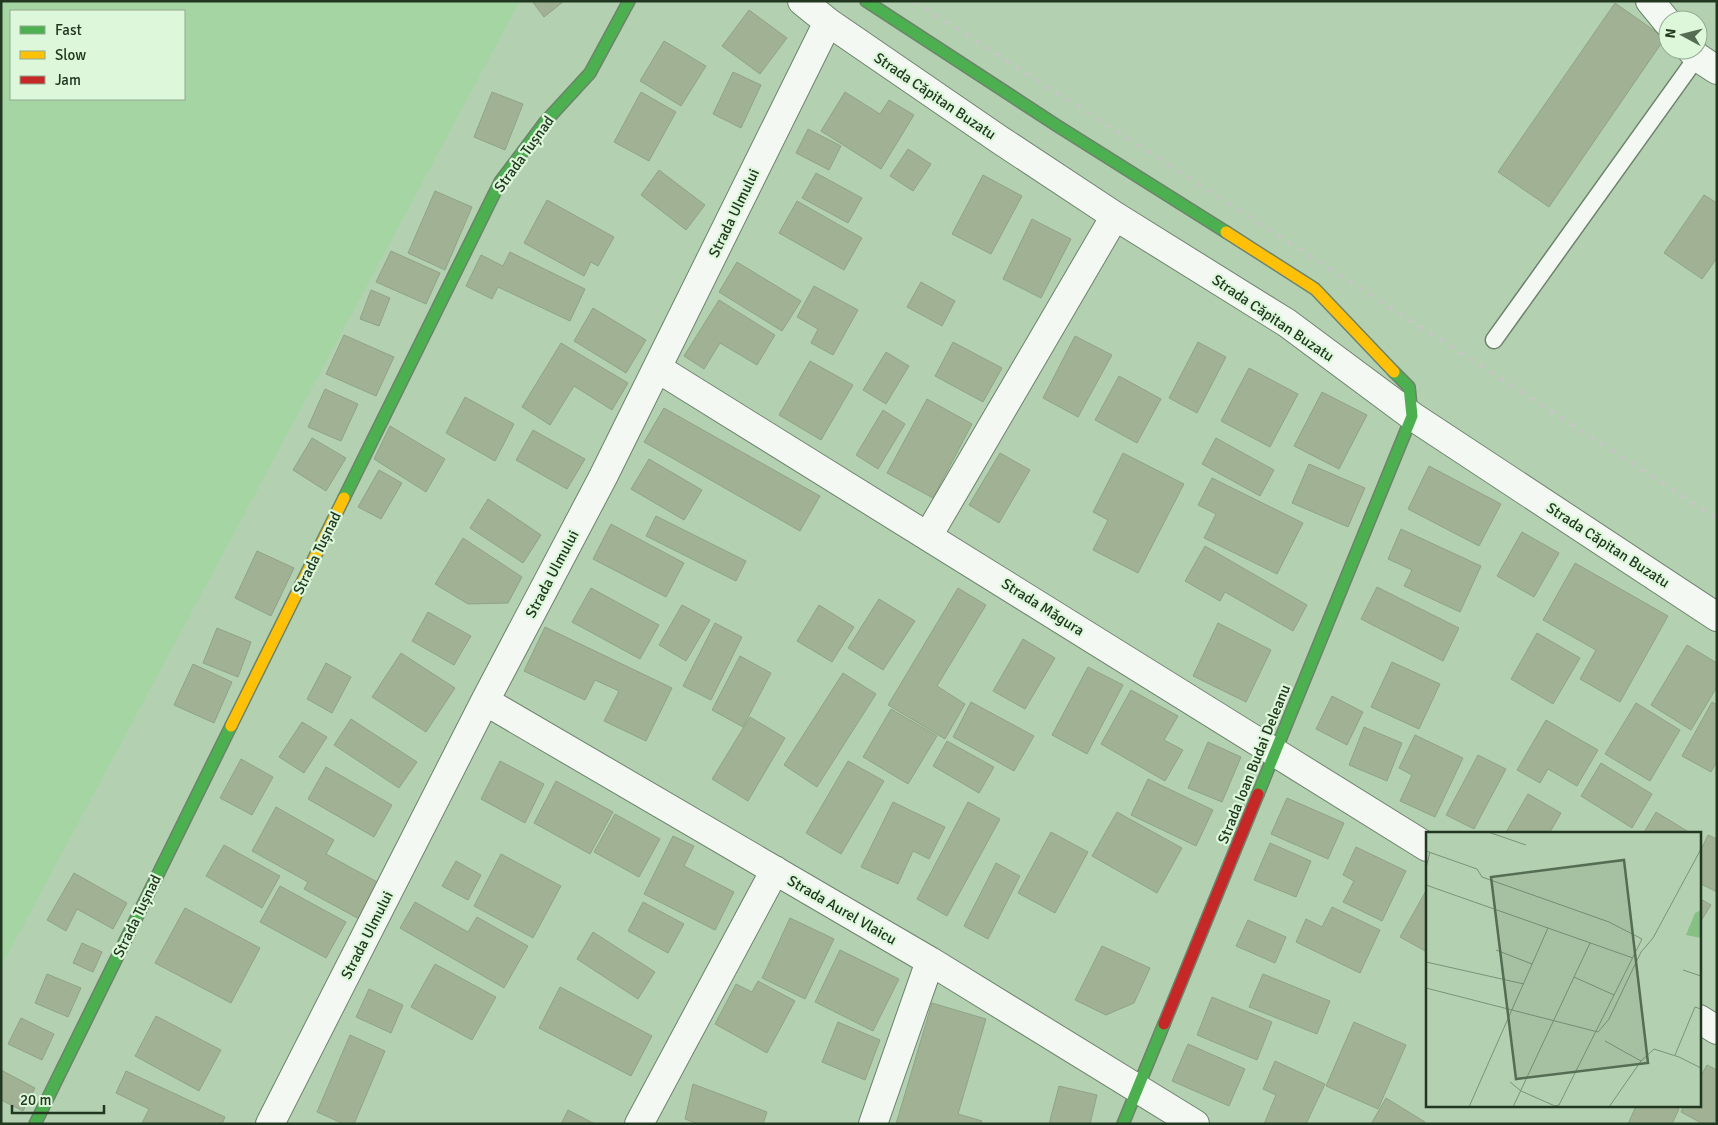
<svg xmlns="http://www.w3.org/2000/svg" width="1718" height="1125" viewBox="0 0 1718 1125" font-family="Signika,sans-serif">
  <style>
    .built { fill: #a6d5a4; fill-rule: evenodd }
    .building { fill: #a0b293; stroke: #91a387 }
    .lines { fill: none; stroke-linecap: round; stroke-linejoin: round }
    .lane-casing { stroke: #6d836c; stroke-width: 19 }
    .street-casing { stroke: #6d836c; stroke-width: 30 }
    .fast-casing { stroke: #6d836c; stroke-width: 14 }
    .slow-casing { stroke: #6d836c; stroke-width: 14 }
    .jam-casing { stroke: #6d836c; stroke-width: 14 }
    .lane { stroke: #f4f8f3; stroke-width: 16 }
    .street { stroke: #f4f8f3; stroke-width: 28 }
    .fast { stroke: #4caf50; stroke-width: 11 }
    .slow { stroke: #ffc107; stroke-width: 11 }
    .jam { stroke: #c62828; stroke-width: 11 }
    .rail { stroke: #c1c9bf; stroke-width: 4; stroke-dasharray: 6 6; stroke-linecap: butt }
    .labels { text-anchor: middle; stroke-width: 4.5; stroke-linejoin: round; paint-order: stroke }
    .street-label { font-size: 15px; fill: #213720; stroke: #dcf7da }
    .inset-road { fill: none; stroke: #799377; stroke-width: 1 }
    .view { fill: #546d53; fill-opacity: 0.15; stroke: #546d53; stroke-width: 2.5 }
    .inset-edge { fill: none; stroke: #213720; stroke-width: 2.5 }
  </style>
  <rect width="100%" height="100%" fill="#b3d1b1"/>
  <path class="built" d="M1,1H520L1,967ZM11,11H184V99H11Z"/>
  <path class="building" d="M532,1H564L544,17Z
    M1615,3L1665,38L1549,207L1498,172Z
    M749,10L787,38L760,74L722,46Z
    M664,41L706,66L681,106L640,81Z
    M733,72L761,85L741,128L713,114Z
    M492,92L523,104L505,150L474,137Z
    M641,92L676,112L649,161L614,142Z
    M845,92L880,114L889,100L914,115L881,169L821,131Z
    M808,129L841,146L829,170L796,153Z
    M908,149L931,164L913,191L890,176Z
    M659,170L705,205L686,230L641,195Z
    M816,173L862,198L848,223L802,198Z
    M983,175L1022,196L991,254L952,234Z
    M435,191L472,207L445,270L408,253Z
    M1704,195L1717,203V258L1702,279L1664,253Z
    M547,200L614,237L598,266L591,262L584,276L524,243Z
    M797,201L862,238L844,270L779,233Z
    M1032,219L1071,239L1041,298L1003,279Z
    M391,251L440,273L426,304L376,282Z
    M510,252L585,289L570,321L498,287L492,299L466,286L481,255L503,266Z
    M737,262L801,301L782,331L719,292Z
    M921,282L955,301L942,326L907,307Z
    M814,286L858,310L833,355L811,343L818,329L797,317Z
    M371,290L390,298L379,326L360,319Z
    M719,300L775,335L757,365L720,343L704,369L684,356Z
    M593,308L646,340L626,373L574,341Z
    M344,335L394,357L376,396L326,374Z
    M1075,336L1112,355L1078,417L1043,398Z
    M953,342L1002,368L983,402L935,376Z
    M1198,342L1226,357L1197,413L1169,398Z
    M561,343L628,383L612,410L574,386L550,425L522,407Z
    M886,352L909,366L886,404L863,390Z
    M810,361L853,385L821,440L779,415Z
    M1249,368L1298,394L1270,447L1221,421Z
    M1119,376L1161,399L1137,443L1095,420Z
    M325,389L358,404L341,441L308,427Z
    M1322,392L1367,415L1339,469L1294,446Z
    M465,397L514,424L495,461L446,433Z
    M927,399L972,424L933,498L887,473Z
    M664,408L820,496L800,531L644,442Z
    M883,410L905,424L878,469L856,455Z
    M390,426L445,459L426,492L374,459Z
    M533,430L585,459L567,489L516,460Z
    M312,438L346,458L326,491L293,470Z
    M1216,438L1274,470L1260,496L1202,464Z
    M1000,453L1030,470L999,523L969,505Z
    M1123,453L1184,484L1138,573L1093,550L1108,520L1093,512Z
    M649,459L702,490L684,520L631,489Z
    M1309,464L1365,488L1348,527L1292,503Z
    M1429,466L1501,504L1479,546L1408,509Z
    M379,470L402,483L381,519L358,507Z
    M1212,478L1303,523L1277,574L1204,538L1216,514L1198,505Z
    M488,499L541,535L523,563L470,528Z
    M656,516L746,561L736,581L646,536Z
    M611,524L684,563L666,597L593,559Z
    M1401,529L1481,566L1460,612L1404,586L1412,570L1388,559Z
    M1522,532L1559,553L1534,597L1497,576Z
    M463,538L522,577L508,603L468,604L435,584Z
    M1205,546L1307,605L1293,631L1225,592L1220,601L1185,581Z
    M257,551L294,568L271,616L235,598Z
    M1575,563L1668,616L1620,702L1580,679L1596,650L1543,620Z
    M1377,587L1459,628L1443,661L1361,619Z
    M591,588L659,625L640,659L572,622Z
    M958,588L986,605L937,686L965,704L945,739L888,705Z
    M879,599L915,621L883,670L848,648Z
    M682,605L710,620L686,661L659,645Z
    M819,605L854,627L832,662L797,641Z
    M428,612L471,636L454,665L412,641Z
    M715,623L742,637L711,700L683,686Z
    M1218,623L1271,650L1246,702L1193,676Z
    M545,627L672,688L646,741L604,721L619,691L595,680L585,700L524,671Z
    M217,628L251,642L238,677L203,663Z
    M1537,633L1580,658L1553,704L1511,679Z
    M1023,639L1055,658L1025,709L993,691Z
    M1687,645L1717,663V687L1691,730L1651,705Z
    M401,653L455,688L426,732L372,697Z
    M740,656L771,673L743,727L712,710Z
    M1392,662L1440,684L1419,729L1371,707Z
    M326,663L351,677L332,713L307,699Z
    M193,664L232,682L214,723L174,705Z
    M1088,667L1123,685L1087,754L1052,735Z
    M843,673L876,694L817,787L784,765Z
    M1131,690L1178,716L1164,740L1183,750L1165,781L1101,744Z
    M1332,696L1363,712L1347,745L1316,729Z
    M971,702L1034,736L1014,771L953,737Z
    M1712,702L1717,705V761L1711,772L1682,756Z
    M1636,703L1680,730L1650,781L1605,754Z
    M891,709L937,736L908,784L863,757Z
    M750,717L785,738L748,801L712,779Z
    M351,719L417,762L399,788L334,745Z
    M1546,720L1598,750L1577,786L1548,769L1540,783L1517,770Z
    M302,722L327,737L304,773L279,757Z
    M1364,727L1402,743L1387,781L1349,765Z
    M1415,735L1463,758L1435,817L1400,801L1412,775L1399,768Z
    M947,741L994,767L979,793L933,766Z
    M1208,742L1241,757L1222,802L1188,788Z
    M1478,755L1506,769L1474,829L1446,815Z
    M241,759L273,777L252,815L220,798Z
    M500,761L544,784L525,823L481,799Z
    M848,761L884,781L841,854L806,833Z
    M1601,763L1652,794L1632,828L1581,796Z
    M326,767L392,805L374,837L308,799Z
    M1148,779L1213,810L1196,846L1131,815Z
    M556,781L613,812L590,854L534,823Z
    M1528,794L1561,813L1549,834H1505Z
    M1287,798L1344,823L1328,859L1271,834Z
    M893,802L945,827L929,859L913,851L898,884L861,867Z
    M968,802L1000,819L947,916L917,899Z
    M276,807L334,840L326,854L381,884L361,920L304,889L308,882L252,851Z
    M1117,812L1182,848L1157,893L1092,856Z
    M1656,812L1692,834H1643Z
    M615,814L660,839L639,877L594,852Z
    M1051,832L1088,852L1055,913L1018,893Z
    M1708,835L1717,839V892L1699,883V854Z
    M673,836L694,846L684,866L734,892L715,930L644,894Z
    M1270,843L1311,861L1296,897L1254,880Z
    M224,845L280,876L262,908L206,876Z
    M1356,847L1406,871L1382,921L1343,902L1354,881L1343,875Z
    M501,854L561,886L533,938L474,906Z
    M456,861L481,875L468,900L442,886Z
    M996,863L1020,876L988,939L964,926Z
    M74,873L127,903L113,929L77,909L66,931L47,920Z
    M280,886L346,922L326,958L260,922Z
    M1427,889V952L1400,937Z
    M1699,898L1711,905L1699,924Z
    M415,902L468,932L477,917L528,946L504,988L400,928Z
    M643,902L684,924L668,953L628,931Z
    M1332,907L1380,930L1360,973L1296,942L1306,919L1322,927Z
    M185,908L260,948L231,1003L155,963Z
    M790,918L834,939L805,999L762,978Z
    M1248,920L1286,937L1275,963L1236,946Z
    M593,932L655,972L638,999L577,959Z
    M82,943L102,952L93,972L73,963Z
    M1102,946L1150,968L1134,1003L1106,1015L1075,1000Z
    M840,950L899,979L873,1031L815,1002Z
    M435,964L496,997L472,1040L411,1007Z
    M47,974L81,988L68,1017L35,1003Z
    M1263,974L1330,1001L1317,1034L1249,1007Z
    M758,981L795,1001L767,1053L715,1024L736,984L752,992Z
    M560,987L652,1036L631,1076L539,1028Z
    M369,989L403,1005L391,1033L356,1017Z
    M1212,997L1272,1022L1257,1060L1197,1035Z
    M932,1003L986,1019L958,1114L982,1121L981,1124H896Z
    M156,1016L221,1050L199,1091L135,1056Z
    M21,1018L54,1034L42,1060L8,1044Z
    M838,1022L880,1040L865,1080L822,1062Z
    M1354,1022L1406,1045L1378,1109L1326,1086Z
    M350,1035L385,1051L354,1124H344L317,1112Z
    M1188,1044L1245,1069L1229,1106L1172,1081Z
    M1275,1061L1325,1084L1306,1124H1264L1276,1095L1263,1089Z
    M1707,1065L1717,1070V1124H1703L1681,1112L1684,1106H1699V1079Z
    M1,1070L35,1088L23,1111L1,1100Z
    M126,1071L225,1117L222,1124L142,1123L149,1109L116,1093Z
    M693,1084L767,1112L763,1124H698L685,1119Z
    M1059,1086L1097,1095L1090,1124H1049Z
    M1386,1098L1425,1122L1424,1124H1371Z
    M1636,1106H1671L1679,1109L1672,1124H1628Z
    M568,1110L595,1124H561Z"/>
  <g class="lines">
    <defs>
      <path id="lane" d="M1494,340L1697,57"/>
      <path id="street" d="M802,1L828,22L1000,140L1115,216L1287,323L1412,416L1717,617
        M1650,1L1668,23
        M1691,50L1697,57L1717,70
        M657,368L1427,847
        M928,536L1115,216
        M485,701L930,961L1195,1124
        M1699,1019L1717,1030
        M270,1124L485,701L603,477L828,22
        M639,1124L775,870
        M873,1124L930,961"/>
      <path id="fast" d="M866,1L1056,125L1226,232
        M344,498L500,182L545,122L590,73L629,1
        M1258,794L1412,416L1409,387L1394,372
        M35,1124L231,726
        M1123,1124L1164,1024"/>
      <path id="slow" d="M1226,232L1315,289L1394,372
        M231,726L344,498"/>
      <path id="jam" d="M1164,1024L1258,794"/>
    </defs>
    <use href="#lane" class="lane-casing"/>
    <use href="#street" class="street-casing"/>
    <use href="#fast" class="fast-casing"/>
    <use href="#slow" class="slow-casing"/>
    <use href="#jam" class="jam-casing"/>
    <use href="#lane" class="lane"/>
    <use href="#street" class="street"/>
    <use href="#fast" class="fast"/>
    <use href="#slow" class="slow"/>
    <use href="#jam" class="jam"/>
    <path class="rail" d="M914,1L1717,518"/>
  </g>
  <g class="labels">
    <g class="street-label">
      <text transform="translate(935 96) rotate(34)" y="5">Strada Căpitan Buzatu</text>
      <text transform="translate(524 154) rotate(-54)" y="5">Strada Tușnad</text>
      <text transform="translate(734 213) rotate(-64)" y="5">Strada Ulmului</text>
      <text transform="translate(1273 318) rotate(34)" y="5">Strada Căpitan Buzatu</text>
      <text transform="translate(1608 545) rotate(33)" y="5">Strada Căpitan Buzatu</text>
      <text transform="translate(317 553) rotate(-64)" y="5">Strada Tușnad</text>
      <text transform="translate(552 574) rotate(-62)" y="5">Strada Ulmului</text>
      <text transform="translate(1043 607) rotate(32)" y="5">Strada Măgura</text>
      <text transform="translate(1254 764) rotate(-68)" y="5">Strada Ioan Budai Deleanu</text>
      <text transform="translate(842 910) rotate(30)" y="5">Strada Aurel Vlaicu</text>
      <text transform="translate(137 916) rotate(-64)" y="5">Strada Tușnad</text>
      <text transform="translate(367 935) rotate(-63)" y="5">Strada Ulmului</text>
    </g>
  </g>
  <g transform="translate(1426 832)">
    <rect width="275" height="275" fill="#b3d1b1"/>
    <path d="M275,78V106L260,103L269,81Z" fill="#87bf85"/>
    <path class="inset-road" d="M62,0L100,13M0,19L51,37L56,45L183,90L216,107L133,273L129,274L95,259L84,250M0,36L4,20M0,53L207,126M70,118L106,132M0,130L98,152M257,138L275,144M148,145L188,163M0,156L172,200L183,187L215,120L227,106L275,17M179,209L215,229M249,223L269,175L275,177M43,275L122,96M87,275L164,111M183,275L215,229L228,217L253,225L275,236"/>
    <path class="view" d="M198,28L222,231L90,247L65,45Z"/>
    <rect width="275" height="275" class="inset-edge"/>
  </g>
  <rect width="1718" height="1125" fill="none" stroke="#213720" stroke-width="5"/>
  <rect x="10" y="10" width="175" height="90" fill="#dcf7da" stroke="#91aa90"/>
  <rect x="20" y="26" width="25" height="8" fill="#4caf50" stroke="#91aa90"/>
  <text x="55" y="35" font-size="15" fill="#213720">Fast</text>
  <rect x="20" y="51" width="25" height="8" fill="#ffc107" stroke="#91aa90"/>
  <text x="55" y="60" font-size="15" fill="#213720">Slow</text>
  <rect x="20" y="76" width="25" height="8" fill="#c62828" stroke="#91aa90"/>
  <text x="55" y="85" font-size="15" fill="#213720">Jam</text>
  <g transform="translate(1683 35) rotate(277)"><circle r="24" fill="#dcf7da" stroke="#91aa90"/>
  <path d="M0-4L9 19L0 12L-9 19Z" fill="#546d53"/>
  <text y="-8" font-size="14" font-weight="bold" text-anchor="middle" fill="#213720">N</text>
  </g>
  <path d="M12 1105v8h92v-8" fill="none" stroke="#213720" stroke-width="2.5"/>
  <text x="20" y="1105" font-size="15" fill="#213720" stroke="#dcf7da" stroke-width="4" paint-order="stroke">20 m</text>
</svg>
